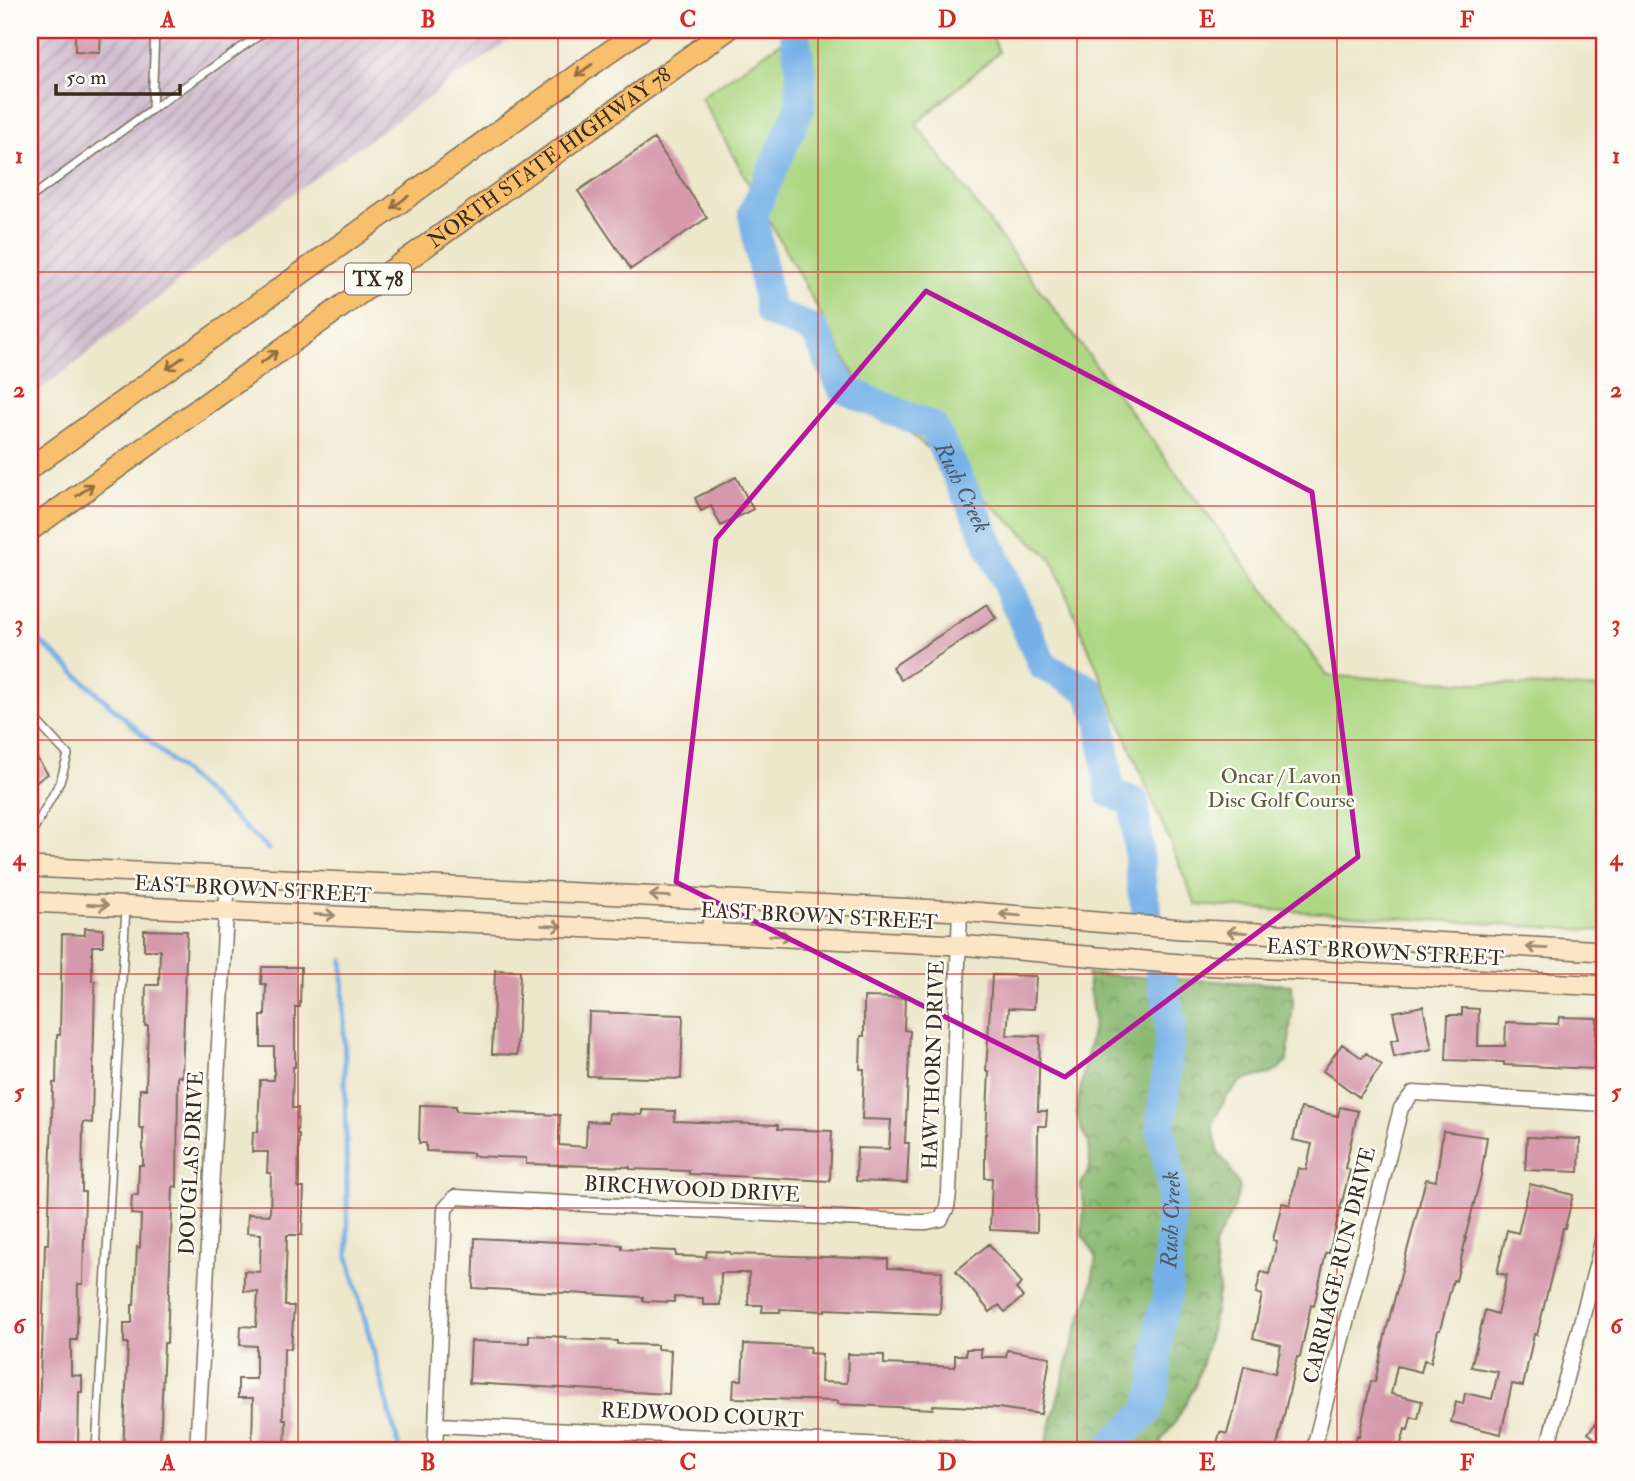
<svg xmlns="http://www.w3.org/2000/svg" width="1635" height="1481" viewBox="0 0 1635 1481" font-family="'IM FELL Double Pica',serif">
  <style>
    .industrial { fill: url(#industrial-furrows) }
    .forest { fill: url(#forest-crowns); stroke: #627148; stroke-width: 2 }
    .green { fill: #add783; stroke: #748050; stroke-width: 2 }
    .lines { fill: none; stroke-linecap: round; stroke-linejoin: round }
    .stream { stroke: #75b1e7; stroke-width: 5 }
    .river { stroke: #75b1e7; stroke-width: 30 }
    .building { fill: #d599ab }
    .lane-casing { stroke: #796c5b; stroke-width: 10 }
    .street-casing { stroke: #796c5b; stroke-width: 17 }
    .secondary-casing { stroke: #796c5b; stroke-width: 22 }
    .primary-casing { stroke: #796c5b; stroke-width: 24 }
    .lane { stroke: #fff; stroke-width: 7 }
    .street { stroke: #fff; stroke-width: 14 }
    .secondary { stroke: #fce5c4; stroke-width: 19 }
    .primary { stroke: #f8bf6c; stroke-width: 21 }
    .oneway { stroke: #906d41 }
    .oneway2 { stroke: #9c8871 }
    .marked { fill: none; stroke: #b5179e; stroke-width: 5; stroke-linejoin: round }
    .grid { fill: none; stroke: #d62828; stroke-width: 2; stroke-opacity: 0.55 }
    .labels { text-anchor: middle; stroke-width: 5; stroke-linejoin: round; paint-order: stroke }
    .shield { fill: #fdfcf7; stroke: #75695f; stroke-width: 2 }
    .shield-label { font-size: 19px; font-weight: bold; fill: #3b2a1e }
    .street-label { font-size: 21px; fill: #3b2a1e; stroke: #fdfcf7 }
    .park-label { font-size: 21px; fill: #5d5e3c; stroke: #fdfcf7 }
    .water-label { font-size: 23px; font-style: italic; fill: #4f5964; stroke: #fdfcf7 }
    .neatline { fill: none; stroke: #d62828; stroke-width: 2.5 }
    .grid-label { font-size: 23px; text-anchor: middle; font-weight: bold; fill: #d62828 }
  </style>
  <defs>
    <pattern id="industrial-furrows" width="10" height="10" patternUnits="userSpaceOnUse" patternTransform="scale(1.75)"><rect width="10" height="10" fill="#d0bdcd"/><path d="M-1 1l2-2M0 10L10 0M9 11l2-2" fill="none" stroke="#aa9aa6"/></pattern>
    <pattern id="forest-crowns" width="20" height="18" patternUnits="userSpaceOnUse" patternTransform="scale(1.75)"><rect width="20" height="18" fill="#8ab871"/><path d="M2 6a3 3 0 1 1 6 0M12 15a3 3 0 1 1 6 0" fill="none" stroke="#72965c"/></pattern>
  </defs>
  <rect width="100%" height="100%" fill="#fdfcf7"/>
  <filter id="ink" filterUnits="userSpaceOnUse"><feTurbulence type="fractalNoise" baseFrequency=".0143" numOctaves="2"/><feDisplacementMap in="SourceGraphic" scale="14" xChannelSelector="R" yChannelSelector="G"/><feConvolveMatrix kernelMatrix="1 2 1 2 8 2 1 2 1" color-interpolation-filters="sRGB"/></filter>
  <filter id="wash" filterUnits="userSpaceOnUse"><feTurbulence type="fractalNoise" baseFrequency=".00686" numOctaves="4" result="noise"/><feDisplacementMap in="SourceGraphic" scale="28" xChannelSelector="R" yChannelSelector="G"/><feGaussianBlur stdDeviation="1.57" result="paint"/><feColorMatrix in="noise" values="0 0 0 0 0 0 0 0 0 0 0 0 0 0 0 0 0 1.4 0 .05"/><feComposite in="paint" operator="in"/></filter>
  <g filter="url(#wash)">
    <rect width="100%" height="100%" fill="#ede7cb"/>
    <path class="industrial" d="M30,30H524L286,198L30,398Z"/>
    <path class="forest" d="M1087,974L1292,985L1293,1003L1287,1062L1273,1073L1243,1080L1226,1097L1212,1124L1219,1155L1227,1163L1240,1187L1233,1210L1214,1245V1255L1219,1288L1213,1324L1195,1386L1176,1421L1161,1441V1451H1041L1046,1442L1075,1334L1090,1293L1096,1256L1082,1235L1084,1205L1081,1185L1090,1167L1089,1143L1081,1129L1076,1111L1094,1021Z"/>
    <path class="green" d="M799,30H990L999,52L916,124L1328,676L1605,689V931L1196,905L1051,558L863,391L701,97Z"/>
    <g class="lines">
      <path class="stream" d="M30,632L268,849
        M343,960L348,1256L400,1451"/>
      <g class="river">
        <path id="s1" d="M794,30L801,71L800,108L753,213L770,312L814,330L843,389L933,427L979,520L1043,666L1088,689L1101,722L1110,793L1134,802L1142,890L1147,911"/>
        <path id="s2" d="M1109,1451L1114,1442L1148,1411L1155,1388L1160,1321L1167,1298L1172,1185L1161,1128L1171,1022L1160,971"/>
      </g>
    </g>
    <g id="blocks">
      <path class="building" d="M75,30H101L100,53L75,52Z
        M654,139L707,218L631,269L578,191Z
        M736,477L753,509L721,526L711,506L701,511L695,498Z
        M987,604L996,618L901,680L892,667Z
        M30,748L48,774L30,786Z
        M85,928L103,929V946H92V981H95L92,1123L83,1122L82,1192H85L83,1284H78L77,1340H71V1375L82,1376V1392H79L78,1446L38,1445L41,1350H42L45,1244H48L53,1083H56L57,1035H60L62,934L85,935Z
        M144,930L187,931L182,1077L178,1076L177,1187L173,1186L167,1343H164L160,1447L148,1446V1451H123L128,1343H124V1323H132V1305H134L137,1247L140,1248L141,1215L131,1214L132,1195H138L139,1165H143V1128H139L140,1089H146L148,1026H145L146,985H159L160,950H144Z
        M262,967H301L300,1007H295V1067H293L292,1108H298L297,1134H299L298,1188H304L302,1235H287L285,1306H294L291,1349L284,1348L283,1419H286L285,1451H252L253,1398H238V1379H256V1346L240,1345L241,1326L256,1327L258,1292L244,1291V1271L260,1272L261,1234L247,1233L248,1214L270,1215L271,1173H267L268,1152H252L253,1132H258L260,1080H274V1047H261V1016H265L266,984H261Z
        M495,970L520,971L517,1055L492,1054Z
        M992,975L1036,976L1034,1009L1009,1008L1007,1035L1040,1036L1038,1111H1047L1046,1126H1038L1037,1232L990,1230L992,1178H985V1134H986L989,1071H986Z
        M864,997L905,998L904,1030L910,1031L905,1143H909L907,1183L856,1181L857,1148L889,1149L891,1120L862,1119L864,1069H860L861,1036H864Z
        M1423,1006L1432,1049L1394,1057L1391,1041L1399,1039L1393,1012Z
        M1462,1008L1479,1009L1478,1046H1505L1506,1022L1558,1024L1559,1017L1597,1018L1594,1069L1504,1065V1062L1446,1060L1448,1015H1462Z
        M589,1012L683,1015L681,1079L587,1076Z
        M1342,1044L1362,1058L1366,1053L1382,1065L1359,1097L1323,1071Z
        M420,1105L456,1106V1111L560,1115L559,1145L586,1147L587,1121L608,1122L609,1113L642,1115V1110L675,1111L674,1121L778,1125V1129L832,1131L830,1181L689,1174V1171L630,1169V1167L526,1164V1158L473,1156V1153L426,1151V1143H419Z
        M1340,1107L1358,1111L1345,1168L1350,1170L1329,1253H1326L1314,1306L1311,1305L1300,1357H1297L1276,1451H1235L1216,1447L1220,1432L1227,1434L1233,1412H1234L1244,1366L1275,1373L1281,1345L1253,1338L1262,1295L1256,1293L1261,1272L1269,1274L1277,1241L1273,1240L1282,1203L1290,1205L1298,1168L1306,1170L1312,1144L1293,1140L1301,1108L1338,1116Z
        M1443,1131L1487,1137L1481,1176L1465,1238H1466L1456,1281L1453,1280L1440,1330H1438L1431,1362L1424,1360L1421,1372L1397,1366L1391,1394L1422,1401L1418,1419L1411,1417L1408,1430L1405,1429L1399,1451H1353L1357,1435L1359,1436L1371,1381L1375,1382L1386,1331L1426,1179L1436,1181Z
        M1527,1137L1580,1139L1579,1172L1525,1170Z
        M1530,1184L1573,1195L1565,1228H1563L1537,1335L1534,1334L1523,1386L1512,1384L1501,1434L1451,1422L1456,1402L1463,1404L1465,1393L1492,1399L1498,1372L1471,1367L1485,1310L1497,1314L1507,1275L1497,1273L1507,1230L1518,1233Z
        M475,1238L622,1245V1249L676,1251V1256L706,1257L707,1251L730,1252V1254L888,1259V1268L942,1271L940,1314L825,1309V1311L780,1309V1312H762L763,1305H748L749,1273H721L720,1305H703V1298L674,1297V1302L643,1301V1297L473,1288Z
        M989,1244L1022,1283L1016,1289L1023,1297L1005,1312L999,1305L990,1312L956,1271Z
        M529,1335L566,1337V1339L617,1341V1344L657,1345V1349L671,1350L669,1394L469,1383L471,1341L529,1343Z
        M744,1344L810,1347L809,1353L822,1354L821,1382L847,1383L848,1354L884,1355V1364L955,1367V1355H966V1349H981V1357H1006L1007,1350L1050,1357L1041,1414L998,1408L933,1405V1409L838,1404V1401L733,1398L734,1380H742Z
        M1605,1412V1447L1588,1433Z"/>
    </g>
  </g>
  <g filter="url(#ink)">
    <use href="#blocks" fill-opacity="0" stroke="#796c5b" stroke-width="2"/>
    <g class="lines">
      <defs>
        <path id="lane" d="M152,109L267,30
          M30,198L152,109L155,30
          M30,714L68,755L60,782L30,836
          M96,1451L126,907"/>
        <path id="street" d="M436,1425L956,1448L967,1451
          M197,1451L228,876
          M435,1451L445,1209L455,1197L918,1222H927L941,1219L947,1207L949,1193L960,911
          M1313,1451L1401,1108L1413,1093L1605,1104
          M1555,1451L1548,1445L1598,1259L1605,1227"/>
        <path id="secondary" d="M30,867L960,911L1182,929L1605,951
          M30,902L959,945L1180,964L1605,986
          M712,933L713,898"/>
        <g id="primary">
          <path d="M30,468L640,30"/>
          <path id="s3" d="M30,530L727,30"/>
        </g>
      </defs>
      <use href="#lane" class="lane-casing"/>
      <use href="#street" class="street-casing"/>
      <use href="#secondary" class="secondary-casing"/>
      <use href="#primary" class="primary-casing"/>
      <use href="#lane" class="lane"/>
      <use href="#street" class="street"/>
      <use href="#secondary" class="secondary"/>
      <use href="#primary" class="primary"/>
    </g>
    <defs><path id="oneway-shaft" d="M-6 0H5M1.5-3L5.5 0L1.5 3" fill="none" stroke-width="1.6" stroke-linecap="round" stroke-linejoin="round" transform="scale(1.75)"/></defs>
    <g class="oneway">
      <use href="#oneway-shaft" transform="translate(584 70) rotate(144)"/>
      <use href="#oneway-shaft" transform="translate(400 202) rotate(144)"/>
      <use href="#oneway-shaft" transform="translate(269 357) rotate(-36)"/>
      <use href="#oneway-shaft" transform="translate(175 363) rotate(144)"/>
      <use href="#oneway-shaft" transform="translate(85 490) rotate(-36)"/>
    </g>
    <g class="oneway2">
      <use href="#oneway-shaft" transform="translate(660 896) rotate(-177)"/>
      <use href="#oneway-shaft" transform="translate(98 905) rotate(3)"/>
      <use href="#oneway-shaft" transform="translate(325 915) rotate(3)"/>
      <use href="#oneway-shaft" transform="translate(1010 915) rotate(-175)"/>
      <use href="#oneway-shaft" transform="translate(552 926) rotate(3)"/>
      <use href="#oneway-shaft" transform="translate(1237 932) rotate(-177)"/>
      <use href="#oneway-shaft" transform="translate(780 936) rotate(3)"/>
      <use href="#oneway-shaft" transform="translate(1537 948) rotate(-177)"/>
    </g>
  </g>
  <path class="marked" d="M926,291L1312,492L1358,857L1065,1077L676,882L716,539Z"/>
  <path class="grid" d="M298,30V1451M558,30V1451M818,30V1451M1077,30V1451M1337,30V1451M30,272H1605M30,506H1605M30,740H1605M30,974H1605M30,1208H1605"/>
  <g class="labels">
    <rect class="shield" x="345" y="263.5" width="66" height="31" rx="5"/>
    <g class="shield-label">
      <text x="378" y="286">TX 78</text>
    </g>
    <g class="street-label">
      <text dy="7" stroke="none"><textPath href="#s3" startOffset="639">NORTH STATE HIGHWAY 78</textPath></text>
      <text transform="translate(253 889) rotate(3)" y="7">EAST BROWN STREET</text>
      <text transform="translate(819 916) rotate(3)" y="7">EAST BROWN STREET</text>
      <text transform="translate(1385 952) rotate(3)" y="7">EAST BROWN STREET</text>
      <text transform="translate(933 1065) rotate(-88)" y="7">HAWTHORN DRIVE</text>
      <text transform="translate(191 1163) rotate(-87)" y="7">DOUGLAS DRIVE</text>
      <text transform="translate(692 1189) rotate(3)" y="7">BIRCHWOOD DRIVE</text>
      <text transform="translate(1339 1265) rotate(-76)" y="7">CARRIAGE RUN DRIVE</text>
      <text transform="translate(702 1415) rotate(3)" y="7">REDWOOD COURT</text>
    </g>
    <g class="park-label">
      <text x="1281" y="783">Oncar / Lavon<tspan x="1281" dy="24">Disc Golf Course</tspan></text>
    </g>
    <g class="water-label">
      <text dy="8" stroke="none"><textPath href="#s1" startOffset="572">Rush Creek</textPath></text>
      <text dy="8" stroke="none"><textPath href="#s2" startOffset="250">Rush Creek</textPath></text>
    </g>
  </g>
  <rect width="1635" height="1481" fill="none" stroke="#fdfcf7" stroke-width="77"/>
  <path d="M56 84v10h124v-10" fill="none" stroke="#3b2a1e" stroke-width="3.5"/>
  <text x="66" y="84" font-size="21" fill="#3b2a1e" stroke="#fdfcf7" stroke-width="5" paint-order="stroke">50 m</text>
  <rect x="38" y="38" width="1558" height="1404" class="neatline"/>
  <g class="grid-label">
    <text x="168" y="27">A</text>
    <text x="428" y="27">B</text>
    <text x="688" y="27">C</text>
    <text x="947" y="27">D</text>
    <text x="1207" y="27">E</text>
    <text x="1467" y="27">F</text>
    <text x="19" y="163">1</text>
    <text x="1616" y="163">1</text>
    <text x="19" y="397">2</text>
    <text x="1616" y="397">2</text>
    <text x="19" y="631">3</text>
    <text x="1616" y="631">3</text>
    <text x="19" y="865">4</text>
    <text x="1616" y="865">4</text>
    <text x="19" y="1099">5</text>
    <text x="1616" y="1099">5</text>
    <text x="19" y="1333">6</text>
    <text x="1616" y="1333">6</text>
    <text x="168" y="1470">A</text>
    <text x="428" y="1470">B</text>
    <text x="688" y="1470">C</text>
    <text x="947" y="1470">D</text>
    <text x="1207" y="1470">E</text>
    <text x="1467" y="1470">F</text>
  </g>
</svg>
